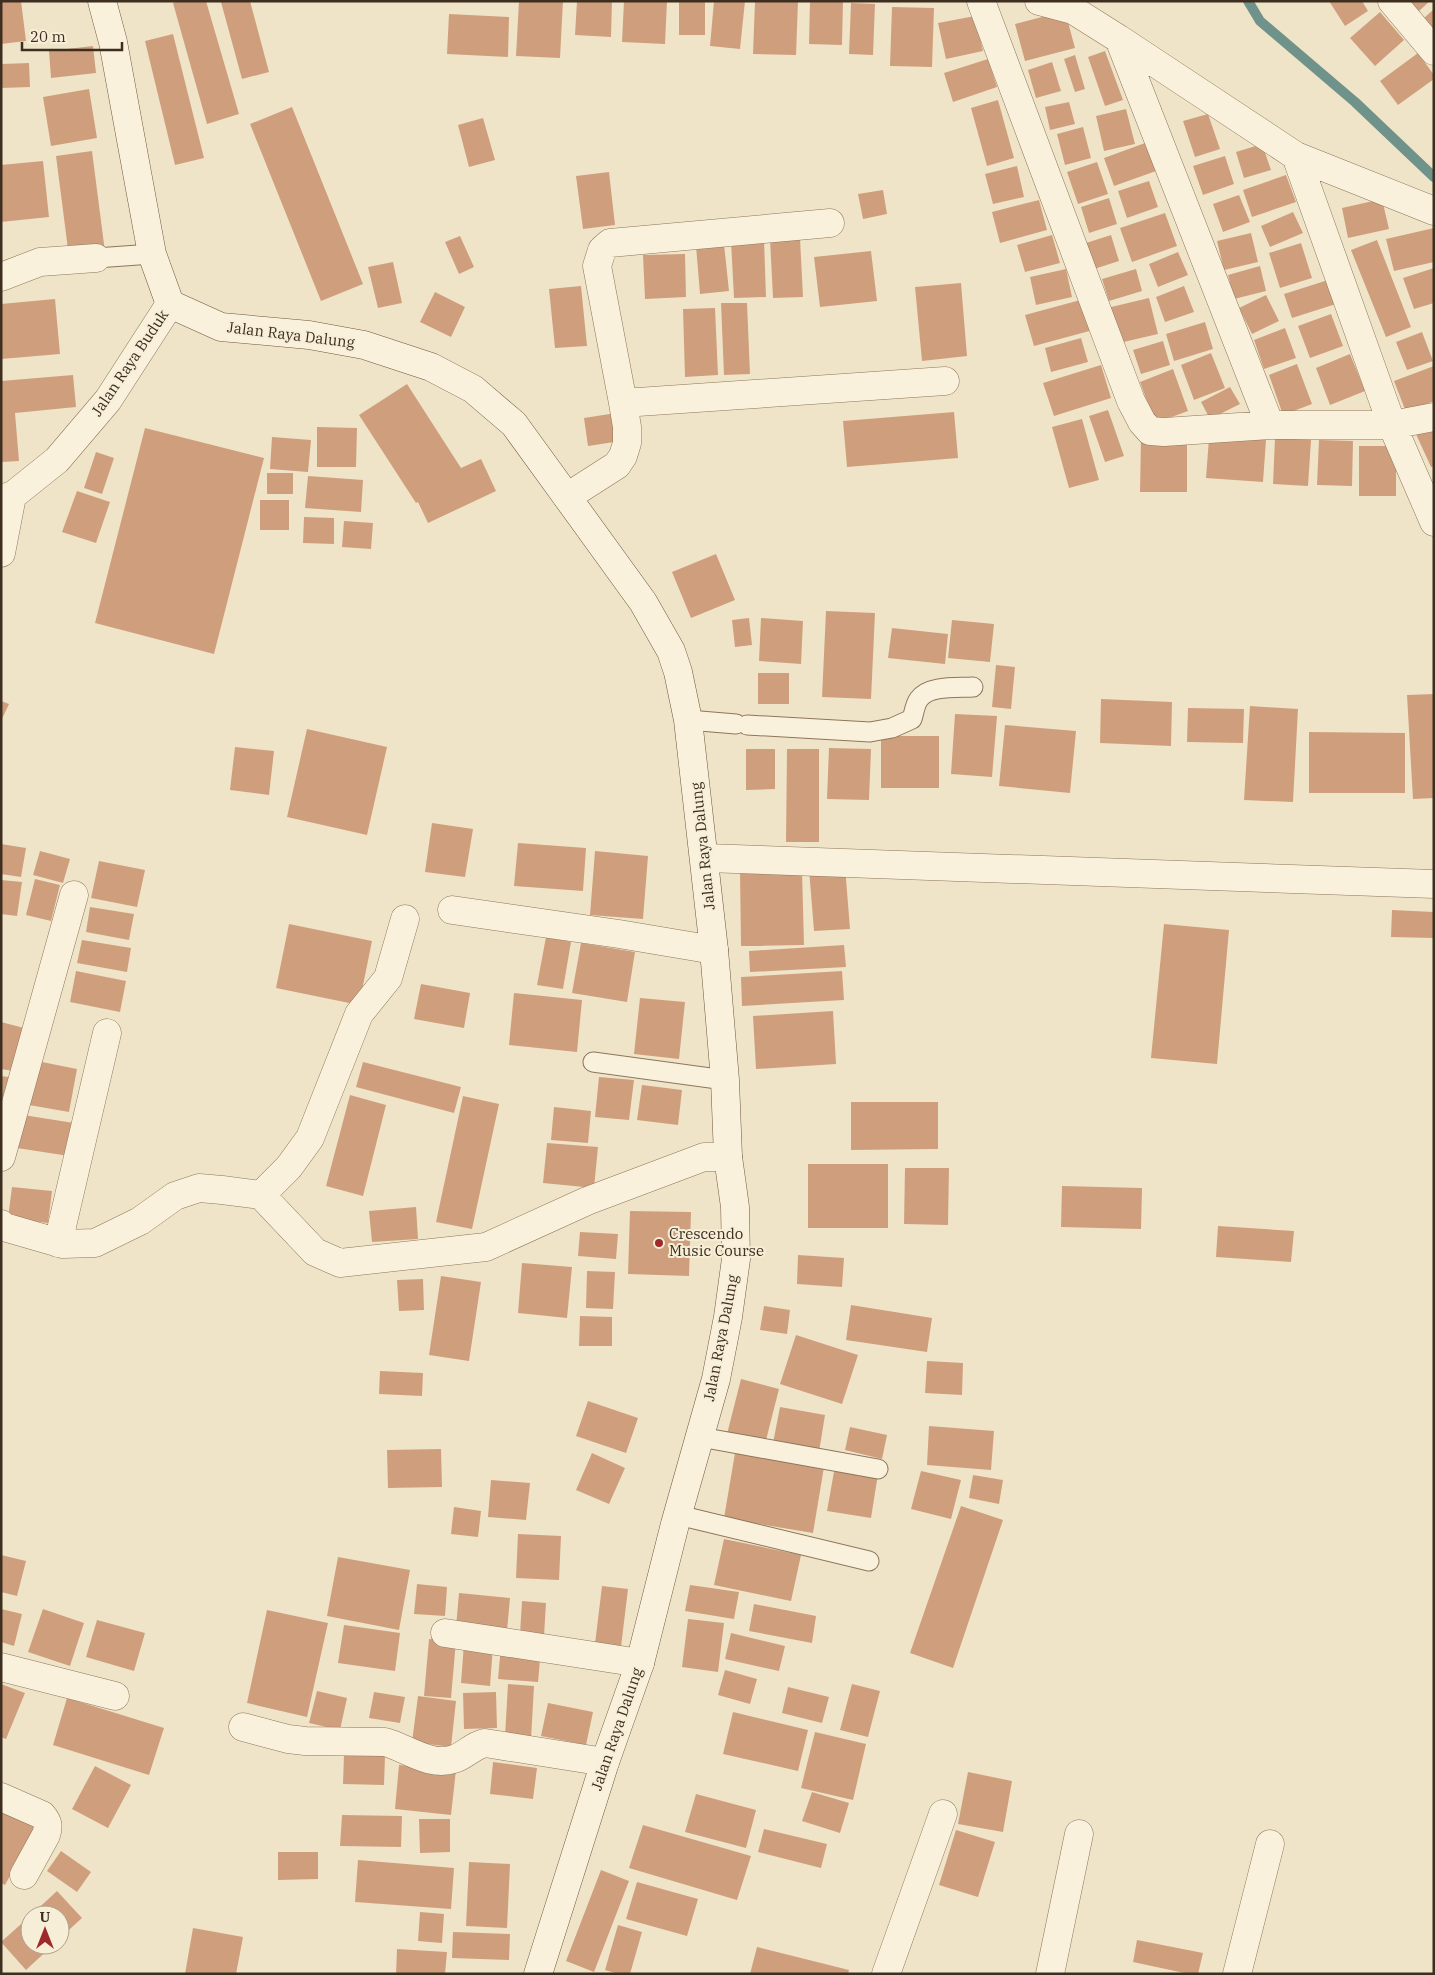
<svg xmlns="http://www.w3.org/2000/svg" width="1435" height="1975" viewBox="0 0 1435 1975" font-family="'IBM Plex Serif',serif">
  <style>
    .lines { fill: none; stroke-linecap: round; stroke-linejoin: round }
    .stream { stroke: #6f938a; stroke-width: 10 }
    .building { fill: #cf9f7d }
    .service-casing { stroke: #8d765c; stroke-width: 21 }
    .minor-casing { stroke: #8d765c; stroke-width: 29 }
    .tertiary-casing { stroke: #8d765c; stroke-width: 29 }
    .secondary-casing { stroke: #6f573f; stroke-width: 29 }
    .service { stroke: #faf1dc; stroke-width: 19 }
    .minor { stroke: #faf1dc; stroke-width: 28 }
    .tertiary { stroke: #faf1dc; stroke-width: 28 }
    .secondary { stroke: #faf1dc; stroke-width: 28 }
    .poi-dot { fill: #9e2a2b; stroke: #f7eed8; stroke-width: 2 }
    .labels { text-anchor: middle; stroke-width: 4; stroke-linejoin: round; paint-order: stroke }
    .street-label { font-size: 15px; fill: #3d2e20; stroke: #f7eed8 }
    .poi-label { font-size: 15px; fill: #3d2e20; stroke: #f7eed8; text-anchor: start }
  </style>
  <rect width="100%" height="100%" fill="#f0e4c8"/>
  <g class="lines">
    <path class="stream" d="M1248,1L1260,21L1355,102L1434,177"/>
  </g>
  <path class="building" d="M1,1H21L26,41L1,44Z
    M178,1H206L239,114L207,124L173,3Z
    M225,1H250L269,72L242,79L221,2Z
    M519,1H563L560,58L516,56Z
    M577,1H612L611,37L575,35Z
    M624,1H667L665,44L622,42Z
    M714,1H745L740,49L710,46Z
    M755,1H798L796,55L753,54Z
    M810,1H843L842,45L809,44Z
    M1329,1H1362L1368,11L1345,26Z
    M1410,1H1430L1419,11Z
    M679,2H705V35H679Z
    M851,3L875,4L873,55L849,54Z
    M892,7L934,8L932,67L890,66Z
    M1434,9V30L1424,18Z
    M1065,11L1075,48L1025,61L1015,24Z
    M1380,12L1404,40L1375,66L1350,38Z
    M449,14L509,17L508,57L447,54Z
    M975,16L983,51L946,59L938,23Z
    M173,34L204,158L175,165L145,41Z
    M93,46L96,73L51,78L49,51Z
    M1105,51L1123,100L1105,106L1088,57Z
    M1418,53L1434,75V79L1398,105L1380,81Z
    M1075,55L1085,89L1075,92L1064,59Z
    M988,59L997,87L953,102L944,73Z
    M1052,62L1061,91L1036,98L1028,70Z
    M29,63L30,87L1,88V64Z
    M89,89L97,138L51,146L43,97Z
    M998,100L1014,158L987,166L971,108Z
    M1069,102L1075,124L1050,130L1045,107Z
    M292,107L363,284L321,301L250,124Z
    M1126,109L1135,144L1104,151L1096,116Z
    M1208,114L1220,149L1195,157L1183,121Z
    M483,118L495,160L469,167L458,125Z
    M1083,127L1091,158L1065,165L1057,134Z
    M1145,143L1156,171L1114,186L1104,158Z
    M1262,144L1271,170L1244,178L1236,152Z
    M92,151L105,252L69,257L56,156Z
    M1225,156L1234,184L1203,195L1193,166Z
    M43,161L49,217L1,222V165Z
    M1097,162L1108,194L1078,204L1067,172Z
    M1017,166L1024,197L993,204L985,174Z
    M609,172L615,225L583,229L576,176Z
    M1286,175L1296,202L1252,217L1243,190Z
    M1149,181L1158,207L1127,218L1118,191Z
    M883,190L887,214L863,219L858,194Z
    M1239,195L1250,222L1223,232L1213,204Z
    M1109,198L1117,224L1089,233L1081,207Z
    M1382,199L1389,229L1348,238L1342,208Z
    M1039,200L1047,230L1000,243L992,212Z
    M1293,212L1303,233L1270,247L1261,226Z
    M1165,213L1177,246L1132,262L1120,228Z
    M1434,228V262L1394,271L1386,239Z
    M1251,233L1258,262L1224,270L1217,241Z
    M1052,235L1060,263L1025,272L1017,245Z
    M1111,235L1119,261L1091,270L1083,244Z
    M460,236L474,267L459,274L445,242Z
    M800,238L803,297L773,298L770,239Z
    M764,240L766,297L734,298L731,241Z
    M1377,240L1411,327L1386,337L1351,250Z
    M1301,243L1312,278L1280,288L1269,253Z
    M724,244L729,291L700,294L696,246Z
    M871,251L877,301L820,307L814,257Z
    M1178,252L1188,275L1158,287L1149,264Z
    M685,254L686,297L645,299L643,255Z
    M393,262L402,303L378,308L368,267Z
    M1260,266L1266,291L1234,299L1228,275Z
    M1434,268V303L1414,309L1403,278Z
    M1066,269L1072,297L1036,305L1030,277Z
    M1136,269L1142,291L1109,301L1102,279Z
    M1328,280L1336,304L1292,318L1284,294Z
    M961,283L967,356L922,361L915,287Z
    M581,286L587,346L555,348L549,289Z
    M1184,286L1194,312L1165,322L1156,297Z
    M435,292L465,307L451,337L420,322Z
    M1266,295L1279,321L1252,334L1239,308Z
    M1149,298L1158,334L1115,344L1107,308Z
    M55,299L60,354L1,359V304Z
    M1084,299L1093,330L1034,346L1025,315Z
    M721,303H747L750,374L724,375Z
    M715,308L718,375L685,377L683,309Z
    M1331,314L1343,346L1310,358L1298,326Z
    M1205,322L1213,349L1174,361L1166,334Z
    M1285,328L1296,358L1264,369L1254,340Z
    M1422,332L1433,361L1407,370L1396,342Z
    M1081,338L1088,362L1051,372L1045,348Z
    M1163,341L1170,365L1141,374L1133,350Z
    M1211,353L1225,388L1194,400L1181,365Z
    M1350,354L1365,391L1330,405L1316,368Z
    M1297,364L1312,404L1283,415L1269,375Z
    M1101,365L1111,398L1054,416L1043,383Z
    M1434,366V401L1406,412L1394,381Z
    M1173,369L1188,411L1155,423L1140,382Z
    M73,375L76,407L15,413L19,461L1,462V381Z
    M407,384L461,468L481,459L496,491L428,523L418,502L416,503L359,415Z
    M1230,387L1240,404L1210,419L1201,402Z
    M1108,410L1124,456L1105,462L1089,416Z
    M954,412L958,458L847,467L843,421Z
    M616,413L621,441L588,446L584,418Z
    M1082,419L1099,480L1069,488L1052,427Z
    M1434,424V466L1431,467L1415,432Z
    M317,427L357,428L356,467H317Z
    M145,428L264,458L214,654L95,623Z
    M272,437L311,440L308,472L270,469Z
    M1141,438H1187V492H1140Z
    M1209,438L1266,440L1263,482L1206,478Z
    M1275,438L1311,440L1308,486L1273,484Z
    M1319,440L1353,441L1352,486L1317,485Z
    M1359,446H1396V496H1359Z
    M96,452L114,458L102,494L84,488Z
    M267,473H293V494H267Z
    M308,476L363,480L361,512L305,508Z
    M77,491L110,502L96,543L62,532Z
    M260,500H289V530H260Z
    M304,517L334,518V544L303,543Z
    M344,521L373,523L371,549L342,547Z
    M716,554L735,600L691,618L672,572Z
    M826,611L875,613L871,699L822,697Z
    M749,618L752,645L735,647L732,620Z
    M761,618L803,621L801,664L759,661Z
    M952,620L994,624L990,662L948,658Z
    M892,628L948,634L945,664L888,658Z
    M996,665L1015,667L1011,709L992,707Z
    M758,673H789V704H758Z
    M1434,694V798L1413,799L1407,695Z
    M1101,699L1172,702L1171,746L1100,743Z
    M1,701L9,704L1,721Z
    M1250,706L1298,709L1293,802L1244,800Z
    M1188,708L1244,709L1243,743L1187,742Z
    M955,714L997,716L992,777L951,774Z
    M1005,725L1076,731L1070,793L999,786Z
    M307,729L387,747L367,835L287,817Z
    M1309,732L1405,733V793H1309Z
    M881,736H939V788H881Z
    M235,747L274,751L269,795L230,790Z
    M829,748L871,749L869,800L827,799Z
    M746,749H775V789L746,790Z
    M787,749H819V842H786Z
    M432,823L473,829L465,877L425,872Z
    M518,843L586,848L583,891L514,886Z
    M1,844L26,848L21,877L1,874Z
    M40,851L70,859L63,883L33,875Z
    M595,851L648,856L643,919L590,915Z
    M99,861L145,870L137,907L91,898Z
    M845,866L850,929L814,931L809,869Z
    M802,870L804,945L741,946L740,872Z
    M35,879L60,885L51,921L26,915Z
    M1,880L22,882L17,916L1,914Z
    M90,907L134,914L129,940L86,932Z
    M1392,910L1434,912V938L1391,937Z
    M289,924L372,941L359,1005L276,988Z
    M1164,924L1229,930L1217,1064L1151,1058Z
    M546,937L571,942L563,989L537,985Z
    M82,940L131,948L127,972L77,963Z
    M581,943L635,952L627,1002L572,993Z
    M844,945L846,967L750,972L749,951Z
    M76,971L126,981L120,1012L70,1002Z
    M842,971L844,1000L742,1006L741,977Z
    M421,984L470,993L464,1028L414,1019Z
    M514,993L582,1000L577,1052L509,1045Z
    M640,998L685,1002L679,1059L634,1054Z
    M833,1011L836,1064L756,1069L753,1016Z
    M1,1022L24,1028L13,1071L1,1069Z
    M37,1061L77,1069L69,1112L29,1105Z
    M363,1062L461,1087L454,1113L356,1087Z
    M1,1076L9,1077L2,1100H1Z
    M599,1077L634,1080L629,1120L595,1117Z
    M642,1085L682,1090L678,1125L637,1120Z
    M350,1095L386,1105L363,1196L326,1186Z
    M463,1096L499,1104L472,1229L436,1222Z
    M851,1102H938V1149L851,1150Z
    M554,1107L591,1111L588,1143L551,1140Z
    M23,1115L74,1123L69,1156L17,1148Z
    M547,1143L598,1147L594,1188L543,1183Z
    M808,1164H888V1228H808Z
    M905,1168H949L948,1225L904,1224Z
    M1062,1186L1142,1188L1141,1229L1061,1227Z
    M12,1187L52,1191L48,1223L8,1218Z
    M416,1207L418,1239L372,1242L369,1211Z
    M630,1211L691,1212L689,1276L628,1274Z
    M1218,1226L1294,1231L1291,1262L1216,1257Z
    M580,1232L618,1234L616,1259L578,1256Z
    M798,1255L844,1258L842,1287L797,1284Z
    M522,1263L572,1267L567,1318L518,1313Z
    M587,1271L615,1272L613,1309L586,1308Z
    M441,1276L481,1282L469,1361L429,1355Z
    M423,1279L424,1310L399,1311L397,1280Z
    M851,1305L932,1318L927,1352L846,1340Z
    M764,1306L790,1310L787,1334L760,1330Z
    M580,1316L612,1317V1346H579Z
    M796,1335L858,1355L842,1404L780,1384Z
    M927,1361L963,1363L962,1395L925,1393Z
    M380,1371L423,1373L422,1396L379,1394Z
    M741,1379L779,1389L764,1448L726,1438Z
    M588,1401L638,1418L626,1453L576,1436Z
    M780,1407L825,1415L819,1452L773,1443Z
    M929,1426L994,1431L991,1470L927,1465Z
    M850,1427L887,1435L882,1459L845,1450Z
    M441,1449L442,1487L388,1488L387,1450Z
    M592,1453L625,1468L609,1504L576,1490Z
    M735,1453L824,1467L813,1533L724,1518Z
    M835,1466L878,1474L871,1518L827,1511Z
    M921,1471L961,1480L951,1519L911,1509Z
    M973,1475L1003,1480L999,1504L969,1498Z
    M491,1480L530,1483L526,1520L488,1517Z
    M961,1506L1003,1520L953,1668L910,1653Z
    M454,1507L481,1511L478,1537L451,1534Z
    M518,1534L561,1536L559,1580L516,1578Z
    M724,1539L801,1555L791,1601L714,1585Z
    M1,1555L26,1561L17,1596L1,1592Z
    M338,1557L410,1570L399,1630L327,1616Z
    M417,1584L447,1587L445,1616L414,1614Z
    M690,1585L739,1592L734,1619L685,1611Z
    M602,1586L628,1589L621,1647L595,1644Z
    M459,1593L510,1598L507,1631L456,1627Z
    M522,1601L546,1603L544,1636L520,1634Z
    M754,1604L816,1616L812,1643L749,1631Z
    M1,1609L22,1614L14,1646L1,1642Z
    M43,1609L84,1623L70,1666L28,1652Z
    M267,1610L328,1623L307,1717L247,1703Z
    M688,1619L724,1623L718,1672L682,1667Z
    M97,1620L145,1633L134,1671L86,1657Z
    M344,1625L400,1633L395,1671L338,1663Z
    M731,1633L785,1646L779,1671L725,1659Z
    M429,1639L456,1641L451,1698L424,1696Z
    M464,1643L493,1646L490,1686L461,1683Z
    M501,1646L541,1649L538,1682L498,1679Z
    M725,1670L757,1679L750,1704L718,1695Z
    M1,1684L25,1693L6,1739L1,1737Z
    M508,1684L534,1686L531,1739L505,1737Z
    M852,1684L880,1691L868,1737L840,1730Z
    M788,1687L829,1697L822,1723L782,1713Z
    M317,1691L347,1698L340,1730L309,1723Z
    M374,1692L405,1697L400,1723L369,1718Z
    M496,1692L497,1728L464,1729L463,1693Z
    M418,1696L456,1701L451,1747L412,1742Z
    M67,1698L164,1728L149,1775L53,1745Z
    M548,1703L593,1712L586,1745L541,1736Z
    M733,1712L808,1730L798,1771L723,1754Z
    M815,1732L866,1744L853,1800L801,1788Z
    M344,1755L385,1756L384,1785L343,1784Z
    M493,1762L537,1768L533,1799L490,1794Z
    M399,1765L456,1770L451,1815L395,1809Z
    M95,1766L131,1785L108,1828L72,1809Z
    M968,1772L1012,1781L1003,1832L958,1824Z
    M812,1792L849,1803L840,1833L802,1821Z
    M696,1794L756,1810L746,1848L685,1832Z
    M1,1805L41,1819L5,1885L1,1883Z
    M342,1815L402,1816L401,1847L340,1846Z
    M419,1819H450V1852L420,1853Z
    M643,1825L751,1856L737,1900L629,1868Z
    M764,1829L827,1844L821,1868L758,1852Z
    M956,1830L995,1842L978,1897L939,1885Z
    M61,1851L91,1872L77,1892L47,1871Z
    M278,1852H318V1879L278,1880Z
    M358,1860L454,1868L451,1909L355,1902Z
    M469,1862L510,1864L507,1928L466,1926Z
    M601,1870L629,1881L594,1972L566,1961Z
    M637,1882L698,1899L687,1936L626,1919Z
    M57,1891L82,1918L60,1938V1915H31Z
    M420,1912L444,1914L442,1943L418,1941Z
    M30,1916V1945H53L26,1970L1,1942Z
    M618,1925L642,1932L630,1974H618L605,1970Z
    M193,1928L243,1937L236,1974H185Z
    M453,1932L510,1934L509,1960L452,1958Z
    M1137,1940L1203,1953L1198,1974H1189L1133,1962Z
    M757,1947L849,1970L848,1974H750Z
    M397,1949L447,1952L445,1974H396Z"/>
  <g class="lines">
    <defs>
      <path id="service" d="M96,258L152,254
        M688,720L736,724
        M747,725L870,732L892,728L912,719C914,713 915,704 919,699C929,685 957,688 973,687
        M593,1062L725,1080
        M700,1437L878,1469
        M678,1515L869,1561"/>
      <path id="minor" d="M981,1L1131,401L1142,422L1150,431L1164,432L1270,425H1392L1434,417
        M1039,1L1073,10L1119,39L1270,425
        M1392,1L1434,51
        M1119,39L1296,156L1434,211
        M1296,156L1392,425L1434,522
        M1,277L40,262L96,258
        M623,403L945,381
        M567,497L617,465L623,456L627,443V427L623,403L597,266L602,250L610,243L830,223
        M705,858L1434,884
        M452,910L619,934L714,950
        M1,1157L74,895
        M261,1195L289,1167L310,1138L359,1014L388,978L405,919
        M1,1224L4,1227L63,1244L95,1243L140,1221L175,1196L199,1188L222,1190L261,1195L315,1252L340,1263L486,1247L587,1201L704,1157H728
        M58,1243L107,1033
        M445,1633L640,1663
        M1,1667L115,1696
        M243,1727L288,1739L305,1741L385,1742C407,1748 429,1767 454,1759C466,1755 472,1746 485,1743L605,1762
        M1,1797L42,1815C48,1822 49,1826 46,1835L24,1875
        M886,1974L943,1814
        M1050,1974L1079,1834
        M1237,1974L1270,1844"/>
      <path id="tertiary" d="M1,498L12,496L57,460L108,400L170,304
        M1,553L12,496"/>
      <path id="secondary" d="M102,1L113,42L152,254L170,304L221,327L309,335L364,345L431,367L473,389L514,424L567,497L643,602L671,651L678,672L688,720L714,950L725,1080L728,1157L735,1207L736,1259L728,1317L716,1379L675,1524L640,1663L605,1762L538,1974"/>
    </defs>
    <use href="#service" class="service-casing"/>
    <use href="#minor" class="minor-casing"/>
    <use href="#tertiary" class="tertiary-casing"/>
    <use href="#secondary" class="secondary-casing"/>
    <use href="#service" class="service"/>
    <use href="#minor" class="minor"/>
    <use href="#tertiary" class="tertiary"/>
    <use href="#secondary" class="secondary"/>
  </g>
  <circle class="poi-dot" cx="659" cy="1243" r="5"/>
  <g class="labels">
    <g class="street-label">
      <text transform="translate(291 335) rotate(7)" y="5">Jalan Raya Dalung</text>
      <text transform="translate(130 363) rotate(-56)" y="5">Jalan Raya Buduk</text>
      <text transform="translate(703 846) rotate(-96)" y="5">Jalan Raya Dalung</text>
      <text transform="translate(721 1338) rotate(-79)" y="5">Jalan Raya Dalung</text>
      <text transform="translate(617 1729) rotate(-71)" y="5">Jalan Raya Dalung</text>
    </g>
    <g class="poi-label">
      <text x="669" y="1239">Crescendo<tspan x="669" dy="17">Music Course</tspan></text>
    </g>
  </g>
  <rect width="1435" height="1975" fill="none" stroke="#3d2e20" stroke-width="5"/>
  <g transform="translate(45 1930)"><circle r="24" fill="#f7eed8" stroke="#ada18e"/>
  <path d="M0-4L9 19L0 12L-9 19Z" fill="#9e2a2b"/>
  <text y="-8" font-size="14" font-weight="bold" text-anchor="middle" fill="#3d2e20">U</text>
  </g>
  <path d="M22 42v8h100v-8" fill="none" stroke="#3d2e20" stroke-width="2.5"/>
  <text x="30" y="42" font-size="15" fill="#3d2e20" stroke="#f7eed8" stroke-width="4" paint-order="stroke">20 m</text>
</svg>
